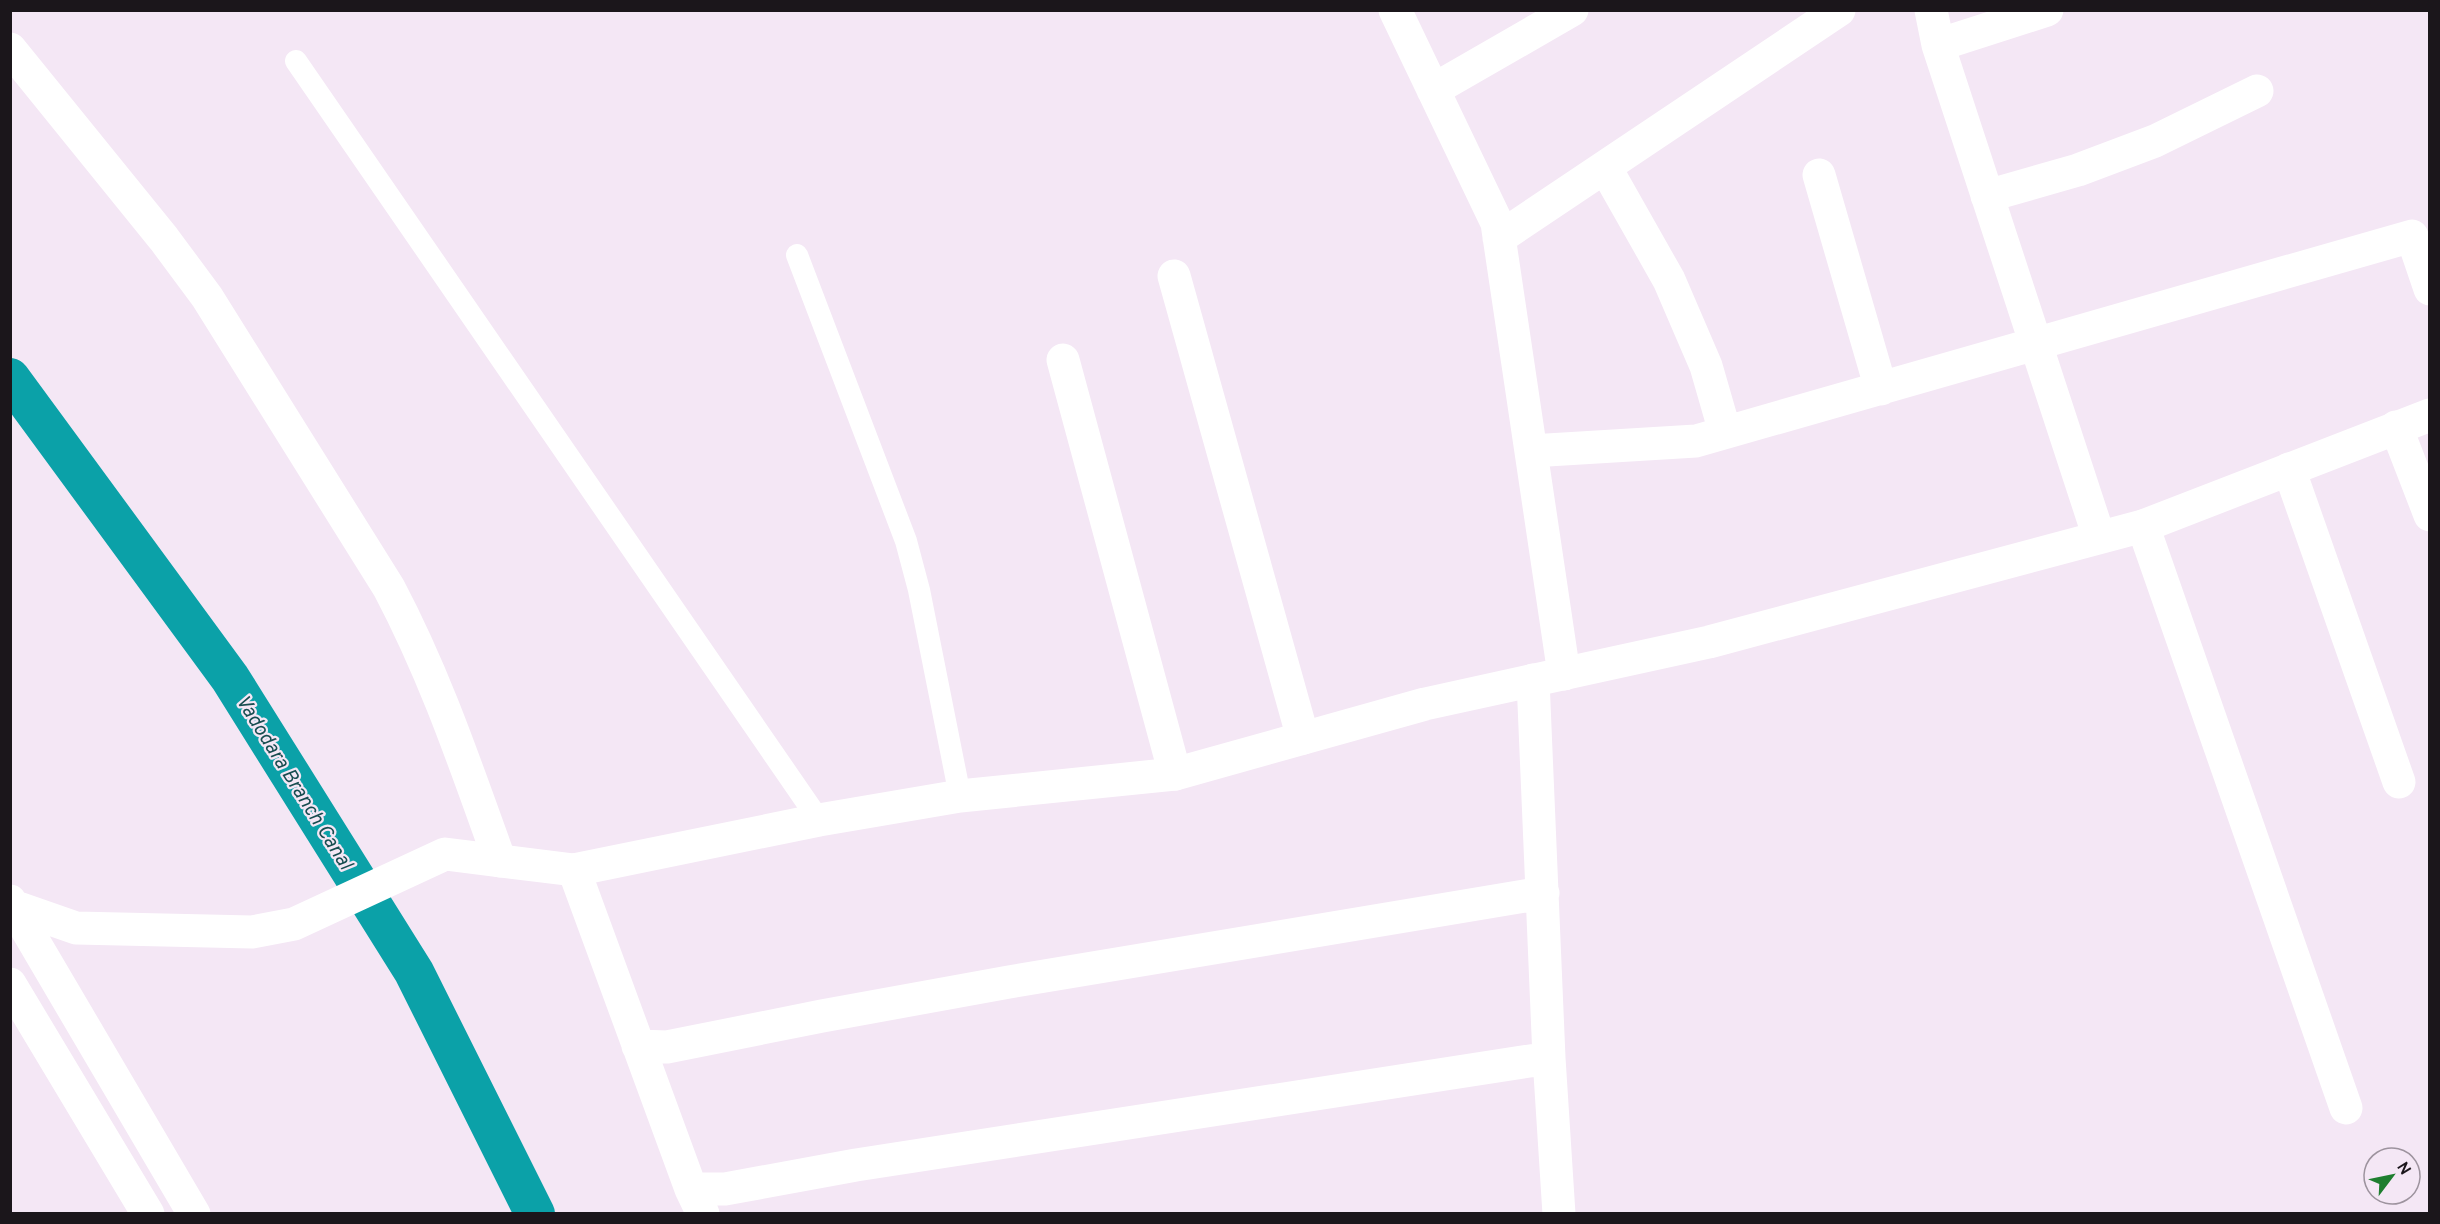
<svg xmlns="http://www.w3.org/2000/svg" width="2440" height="1224" viewBox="0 0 2440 1224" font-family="Overpass,sans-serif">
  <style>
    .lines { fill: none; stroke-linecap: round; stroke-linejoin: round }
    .canal { stroke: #0ba1a8; stroke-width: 40 }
    .lane { stroke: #fff; stroke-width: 22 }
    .street { stroke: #fff; stroke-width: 33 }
    .secondary { stroke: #fff; stroke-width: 33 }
    .labels { text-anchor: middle; stroke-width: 4.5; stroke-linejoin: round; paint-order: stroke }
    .water-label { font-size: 20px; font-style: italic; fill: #174d50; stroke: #f4e7f5 }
  </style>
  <rect width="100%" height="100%" fill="#f4e7f5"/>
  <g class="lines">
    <path class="canal" d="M10,378L230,678L414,972L535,1214"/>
    <path class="lane" d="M296,61L819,820
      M797,255L906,541L919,590L960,796"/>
    <path class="street" d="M1395,10L1497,223L1564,674
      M1931,10L1938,45
      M2047,10L1938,45L2099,537
      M10,49L164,239L207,297L389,588C436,677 466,767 500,861
      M1433,90L1572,10
      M1605,167L1669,280L1706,366L1725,432
      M1819,175L1881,389
      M1987,196L2078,170L2155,141L2257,91
      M1499,238L1839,10
      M1174,276L1303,738
      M1063,360L1175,774
      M2396,427L2430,515
      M1531,451L1696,441L2412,236L2430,289
      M2289,469L2399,782
      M2143,526L2346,1108
      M1533,680L1549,1058L1559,1214
      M574,870L691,1189L703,1214
      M638,1046L667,1047L822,1016L1009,982L1543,893
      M691,1189H725L856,1165L1549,1058"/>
    <path class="secondary" d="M10,901L194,1214
      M10,905L76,928L252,932L294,924L445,854L574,870L819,820L960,796L1175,774L1425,704L1709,642L2143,526L2430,415
      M10,984L148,1214"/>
  </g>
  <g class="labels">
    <g class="water-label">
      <text transform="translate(295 782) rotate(58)" y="7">Vadodara Branch Canal</text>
    </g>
  </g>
  <rect width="2440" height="1224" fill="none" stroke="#1b161b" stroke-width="24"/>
  <g transform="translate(2392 1176) rotate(58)"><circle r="28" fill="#f4e7f5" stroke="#9d939e" stroke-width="1.5"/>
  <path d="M0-4.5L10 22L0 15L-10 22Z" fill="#1e7e2f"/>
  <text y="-9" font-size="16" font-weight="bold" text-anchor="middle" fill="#1b161b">N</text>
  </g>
</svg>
